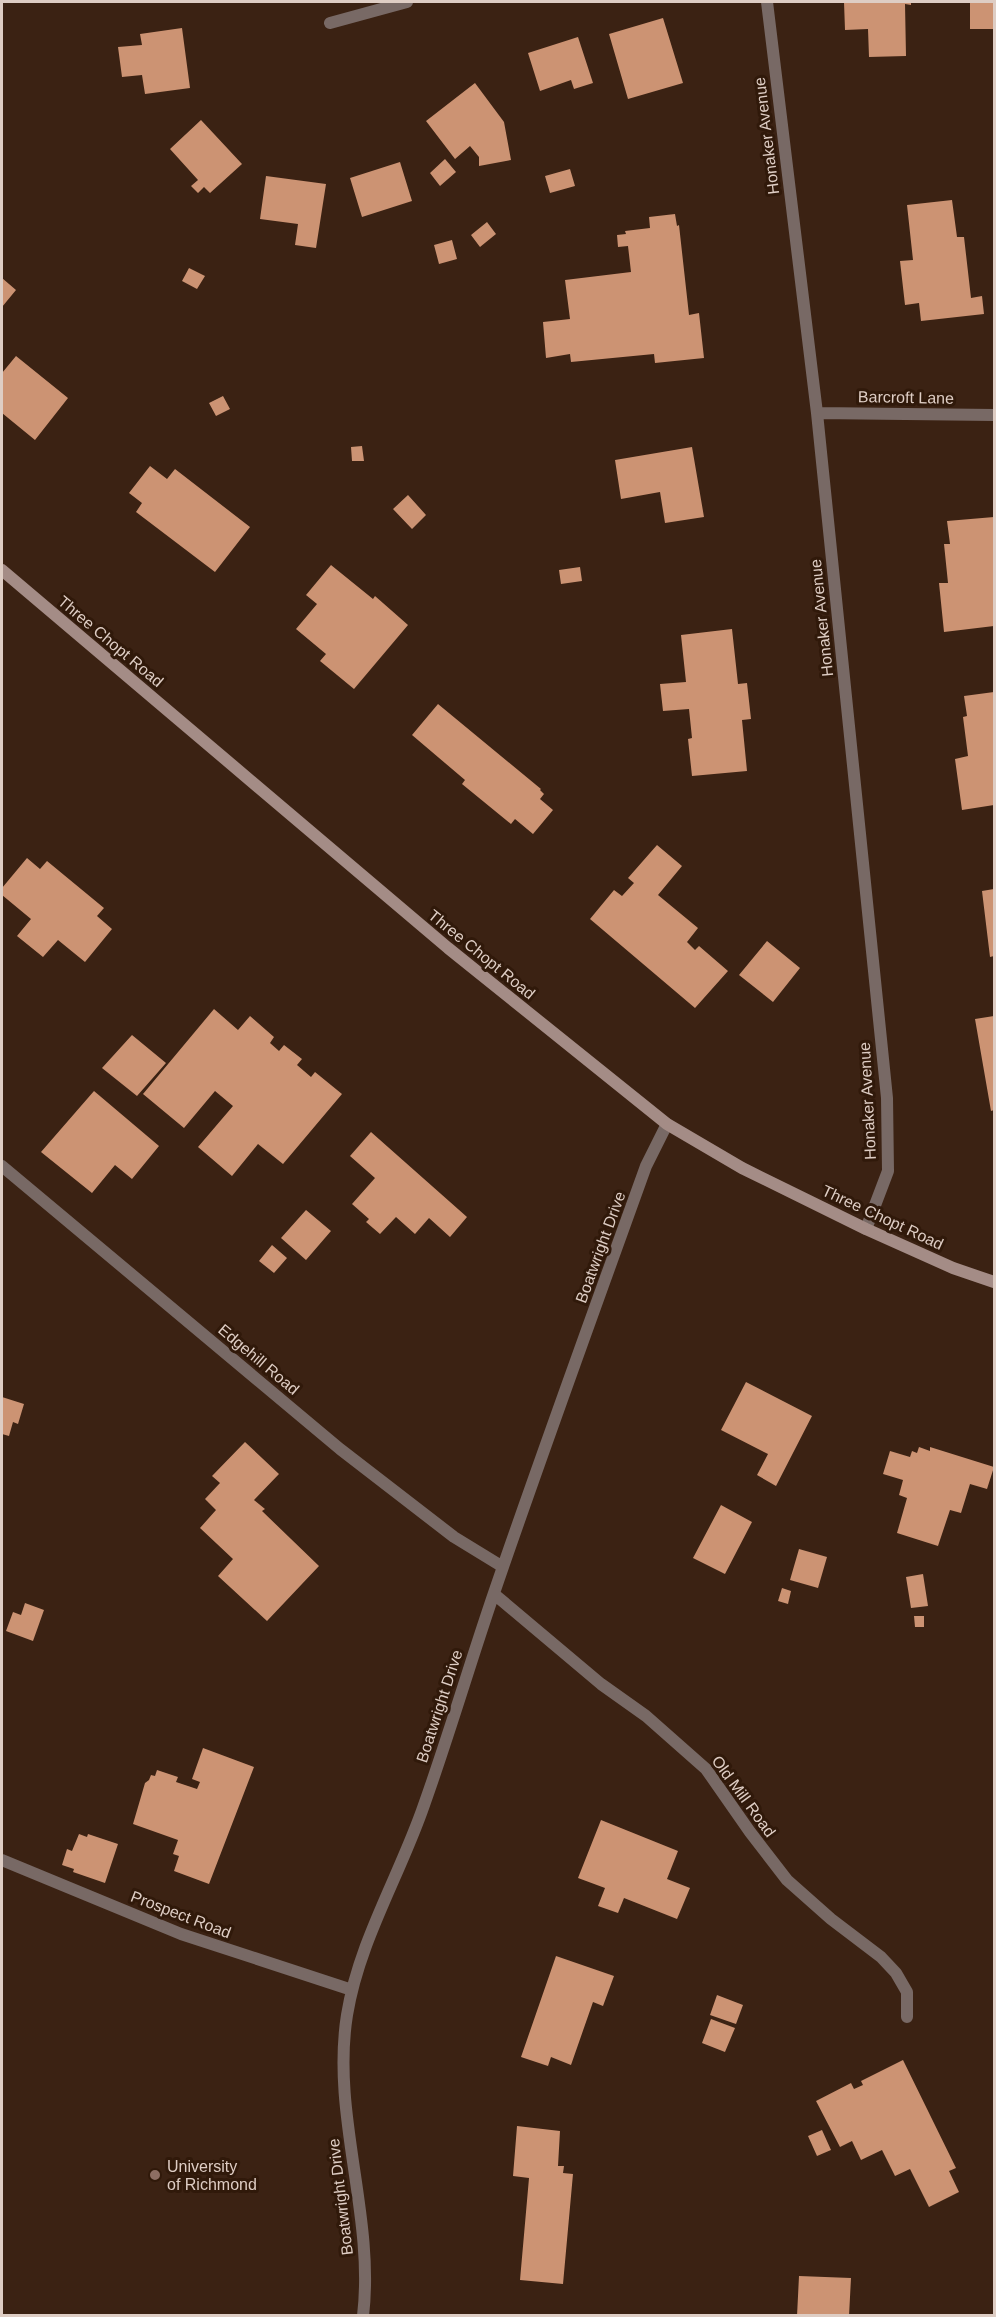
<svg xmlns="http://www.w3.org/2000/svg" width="996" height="2317" viewBox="0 0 996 2317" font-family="Helvetica,sans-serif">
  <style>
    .building { fill: #cc9373 }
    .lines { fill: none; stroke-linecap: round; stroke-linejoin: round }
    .street { stroke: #786965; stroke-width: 12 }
    .secondary { stroke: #a48c86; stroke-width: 12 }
    .education-dot { fill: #8d6e63; stroke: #30190a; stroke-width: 2 }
    .labels { text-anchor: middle; stroke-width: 6; stroke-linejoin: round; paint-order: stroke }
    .street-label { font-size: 16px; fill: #decdc4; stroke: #30190a }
    .poi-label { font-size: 16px; fill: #decdc4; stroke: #30190a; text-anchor: start }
  </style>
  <rect width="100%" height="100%" fill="#3b2213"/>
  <path class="building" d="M844,2H911V5L905,4L906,56L869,57L868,29L845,30Z
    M970,2H994V29H970Z
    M663,18L683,83L628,99L609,34Z
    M182,28L190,88L145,94L142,75L122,77L118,47L142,45L140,34Z
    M578,37L593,83L574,89L571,80L540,91L528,53Z
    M475,83L504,122L511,160L479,166V157L470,146L455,159L426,121Z
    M201,120L242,164L210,193L204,187L198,193L191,186L198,180L170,149Z
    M445,159L456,172L440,186L430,173Z
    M400,162L412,201L362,217L350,178Z
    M570,169L575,186L550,193L545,176Z
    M266,176L326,184L316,248L295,245L298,224L260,219Z
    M952,200L957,237H964L971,298L982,296L984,314L921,321L919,303L905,305L900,261L913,260L907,205Z
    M675,214L677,226L679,225L689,315L699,313L704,358L655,363L654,354L571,362L570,354L546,358L543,322L570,319L565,280L631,272L628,246L618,247L617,235L626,234L625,231L650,228L649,217Z
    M487,222L496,234L480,247L471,235Z
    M452,240L457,259L439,264L434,245Z
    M189,268L205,276L197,289L182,281Z
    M2,278L16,290L2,307Z
    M16,356L68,398L35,440L2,413V373Z
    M223,396L230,409L216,416L209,403Z
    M362,446L364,461H352L351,447Z
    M692,447L704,517L665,523L660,492L621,499L615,460Z
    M150,466L167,479L175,469L250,527L215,572L136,512L142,503L129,493Z
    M408,495L426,515L412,529L393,509Z
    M994,517V626L944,632L939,583H948L944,544H950L947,521Z
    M331,565L373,599L375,596L408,625L354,689L320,661L326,654L296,629L317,604L306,595Z
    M580,567L582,581L561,584L559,570Z
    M732,629L738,684L747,683L751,719L742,720L747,771L692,776L688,739L692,738L689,709L663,711L660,684L686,682L681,635Z
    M994,692V805L962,810L955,759L968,756L963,717L967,716L964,696Z
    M438,704L541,789L540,790L544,794L540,799L553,810L533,834L515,819L511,824L462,784L465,780L412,735Z
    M657,845L682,866L658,895L698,928L687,942L695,950L699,946L728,971L695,1008L590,919L614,890L622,896L634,883L628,878Z
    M27,858L40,869L47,861L104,908L97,916L112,929L85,962L58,940L43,957L17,936L31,919L2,895V888Z
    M994,889V956L990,957L982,891Z
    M767,941L800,968L773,1002L739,975Z
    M214,1009L238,1030L250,1016L274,1037L270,1043L279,1051L284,1045L302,1059L297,1065L311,1077L315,1072L342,1094L283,1164L258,1144L232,1176L198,1147L233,1106L215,1091L184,1128L143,1094Z
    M994,1016V1110L991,1111L975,1019Z
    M132,1035L166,1063L137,1096L102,1068Z
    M94,1091L159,1146L132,1179L115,1165L92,1193L41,1152Z
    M371,1132L467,1217L450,1237L429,1218L415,1234L396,1217L380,1234L366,1222L369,1219L352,1204L375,1178L350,1156Z
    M306,1210L331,1231L306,1260L281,1238Z
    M272,1245L287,1258L274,1273L259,1261Z
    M746,1382L812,1416L776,1486L757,1475L768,1454L721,1430Z
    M2,1397L24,1404L18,1424L13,1422L9,1436L2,1434Z
    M245,1442L279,1474L254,1500L265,1509L262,1511L319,1566L267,1621L218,1576L233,1559L200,1528L216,1510L205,1499L220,1483L212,1476Z
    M919,1447L930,1451V1447L994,1467L987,1489L970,1484L961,1513L950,1510L938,1546L897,1533L907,1498L899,1495L903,1480L883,1474L890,1451L910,1457L912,1451L917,1453Z
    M721,1505L752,1522L725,1574L693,1558Z
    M799,1549L827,1557L818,1588L790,1580Z
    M923,1574L928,1606L911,1608L906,1577Z
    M782,1588L791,1591L788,1604L778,1601Z
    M25,1603L44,1610L33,1641L6,1631L13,1612L21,1615Z
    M914,1616H924V1627H915Z
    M203,1748L254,1767L209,1884L174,1871L179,1856L173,1854L178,1840L133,1824L145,1783L149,1780L151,1775L155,1776L157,1770L178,1777L176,1782L197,1789L200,1782L192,1779Z
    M601,1820L678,1851L667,1879L690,1888L677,1919L624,1898L618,1913L598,1906L605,1888L578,1878Z
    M79,1834L87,1837L88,1834L118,1844L105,1883L73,1872L74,1869L62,1865L67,1849L72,1851Z
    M556,1956L614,1976L603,2006L593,2002L571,2065L551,2057L548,2066L521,2057Z
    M717,1995L743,2005L736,2024L710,2015Z
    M711,2019L735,2028L725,2052L702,2043Z
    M903,2060L956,2168L949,2171L959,2192L929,2207L910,2169L895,2176L882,2150L861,2160L852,2141L840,2147L816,2101L851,2083L854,2089L863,2085L861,2081Z
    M517,2126L560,2131L558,2166H564L563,2173L573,2174L563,2284L520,2280L529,2178L513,2176Z
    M822,2130L831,2150L817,2156L808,2136Z
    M799,2276L851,2278L849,2316H797Z"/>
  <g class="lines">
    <path class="street" d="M767,2L817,413L887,1098L888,1171L866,1229
      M330,23L407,2
      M817,413L994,415
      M2,1166L340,1449L454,1537L503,1567
      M494,1594L601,1684L646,1716L706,1769L750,1832L787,1880L831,1919L881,1957L896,1973L907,1992V2017
      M2,1860L181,1934L352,1990
      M363,2316C375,2215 331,2115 347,2015C359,1941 400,1875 424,1805C449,1735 470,1663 494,1593C543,1450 595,1308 646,1166L667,1124"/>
    <path class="secondary" d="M2,570L448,948L667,1124L742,1168L866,1229L953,1268L994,1282"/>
  </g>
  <circle class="education-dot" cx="155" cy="2175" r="6"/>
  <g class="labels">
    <g class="street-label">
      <text transform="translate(766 136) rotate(-97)" y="6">Honaker Avenue</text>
      <text transform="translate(906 397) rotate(1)" y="6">Barcroft Lane</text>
      <text transform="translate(821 618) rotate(-96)" y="6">Honaker Avenue</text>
      <text transform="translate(111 641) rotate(40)" y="6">Three Chopt Road</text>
      <text transform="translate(482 954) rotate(39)" y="6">Three Chopt Road</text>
      <text transform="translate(867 1101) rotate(-93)" y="6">Honaker Avenue</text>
      <text transform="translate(883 1217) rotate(25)" y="6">Three Chopt Road</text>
      <text transform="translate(600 1247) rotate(-70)" y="6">Boatwright Drive</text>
      <text transform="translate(259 1359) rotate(40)" y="6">Edgehill Road</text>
      <text transform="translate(439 1706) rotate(-72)" y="6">Boatwright Drive</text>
      <text transform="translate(744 1796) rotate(54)" y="6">Old Mill Road</text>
      <text transform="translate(181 1914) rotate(21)" y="6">Prospect Road</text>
      <text transform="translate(340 2197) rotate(-97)" y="6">Boatwright Drive</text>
    </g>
    <g class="poi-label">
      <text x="167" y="2172">University<tspan x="167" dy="18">of Richmond</tspan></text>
    </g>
  </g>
  <rect width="996" height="2317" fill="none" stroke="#decdc4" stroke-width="6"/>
</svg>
